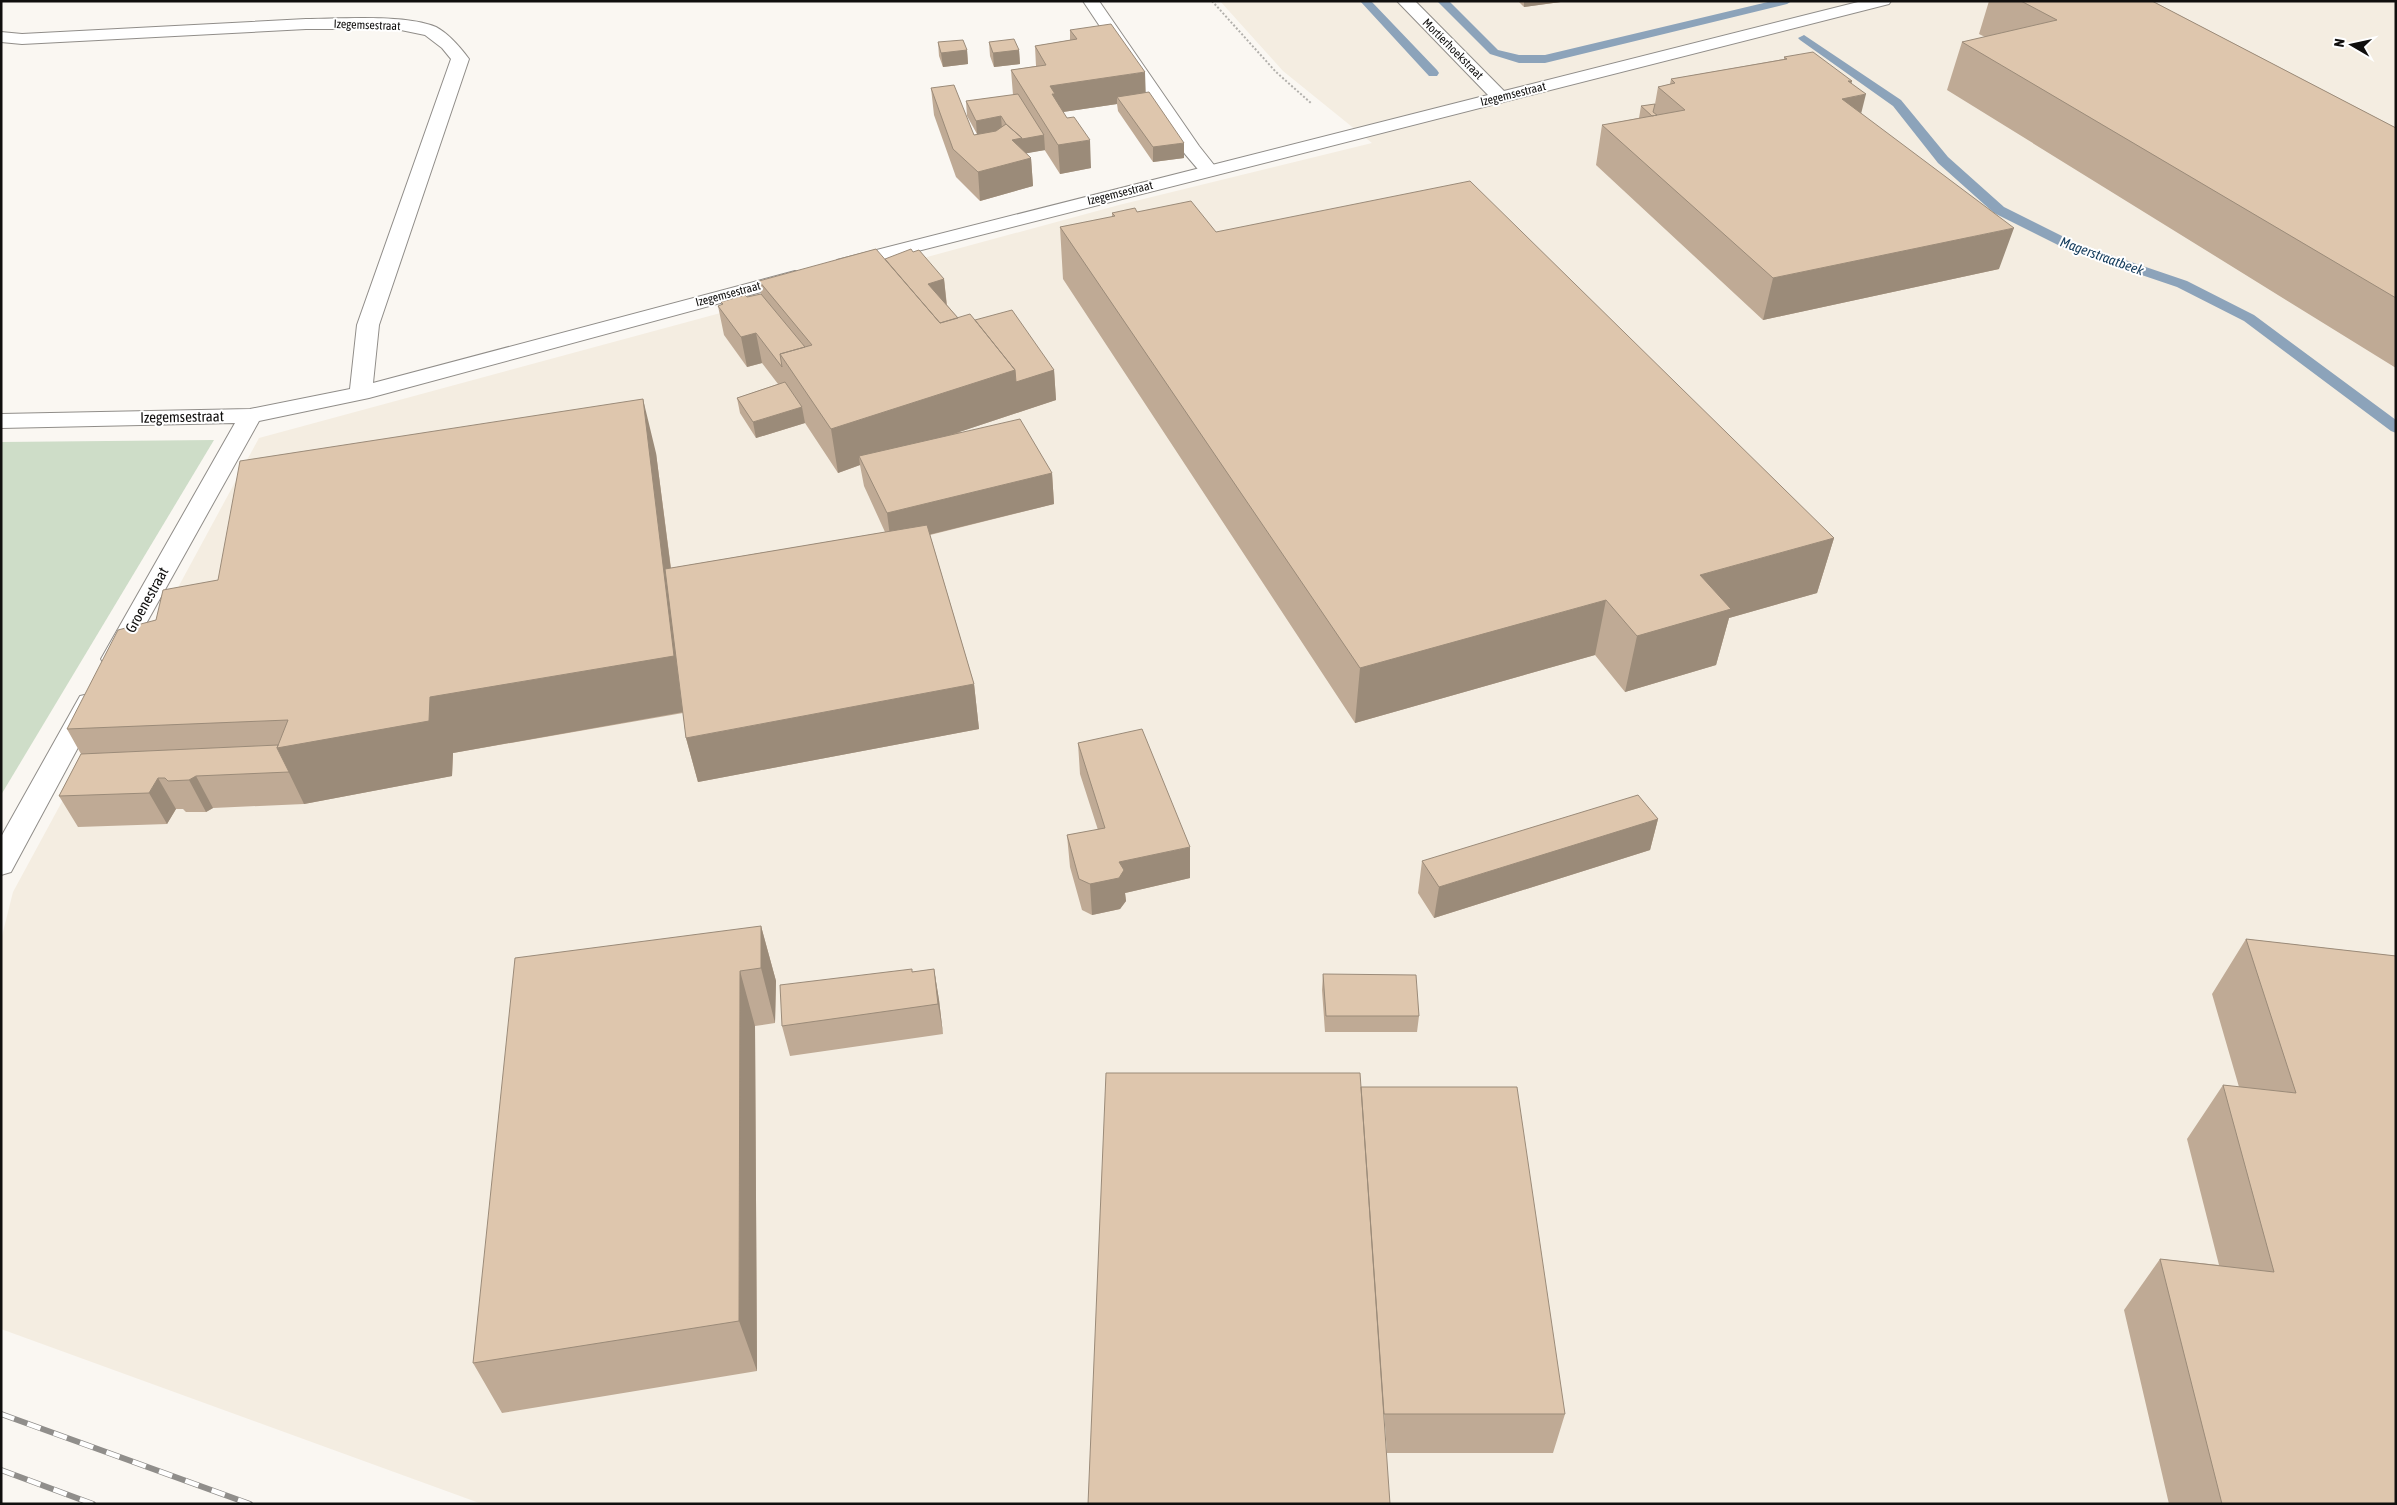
<svg xmlns="http://www.w3.org/2000/svg" width="2397" height="1505" viewBox="0 0 2397 1505" font-family="'Asap Condensed',sans-serif">
  <style>
    .built { fill: #f4ede1 }
    .green { fill: #ceddc8 }
    .lines { fill: none; stroke-linecap: round; stroke-linejoin: round }
    .stream { fill: #8ca3ba; fill-rule: evenodd }
    .lane-casing { stroke: #908d89; stroke-width: 2 }
    .street-casing { stroke: #908d89; stroke-width: 2 }
    .path { stroke: #b2b0ac; stroke-width: 2; stroke-dasharray: 2 2; stroke-linecap: butt }
    .lane { fill: #fff; fill-rule: evenodd }
    .street { fill: #fff; fill-rule: evenodd }
    .rail-casing { stroke: #908e8b; stroke-width: 6 }
    .rail { stroke: #fff; stroke-width: 4.5; stroke-dasharray: 14; stroke-linecap: butt }
    .wall { fill: #bfaa95 }
    .shaded-wall { fill: #9b8b79 }
    .building { fill: #dec6ad; stroke: #9b8b79 }
    .labels { text-anchor: middle; stroke-width: 4; stroke-linejoin: round; paint-order: stroke }
    .far-street-label { font-size: 12px; fill: #100f0e; stroke: #fff }
    .far-water-label { font-size: 14px; font-style: italic; fill: #133b5b; stroke: #fff }
    .street-label { font-size: 15px; fill: #100f0e; stroke: #fff }
  </style>
  <rect width="100%" height="100%" fill="#faf7f2"/>
  <path class="built" d="M1220,1H2396V1504H482L1,1329V940L13,892L259,438L1119,205L1372,143L1283,71Z"/>
  <path class="green" d="M214,440L1,795V442Z"/>
  <g class="lines">
    <path class="stream" d="M1360,1H1371L1437,70L1439,73L1437,76H1429Z
      M1437,1H1449L1498,50L1519,55H1545L1772,1H1792L1787,4L1545,63H1519L1490,54Z
      M1804,35L1901,100L1948,157L2004,207L2078,244L2187,281L2254,315L2396,420V433L2391,431L2244,321L2177,287L2068,250L1994,213L1938,163L1893,106L1800,40L1798,38Z"/>
    <defs>
      <path id="lane" d="M1083,1H1099L1199,146L1218,170L1216,174H1202L1185,154Z"/>
      <path id="street" d="M1397,1H1415L1504,91L1862,1H1891L1889,4L851,268L844,270L837,268L834,264L837,260L1488,95Z
        M306,19C340,19 405,14 436,27C449,34 460,47 469,59L379,325L373,383L795,271L802,273L805,277L802,281L369,398L259,421L123,665L114,668L105,665L101,659L235,423L1,428V414L250,409L350,389L357,325L451,59L442,48L425,35L396,29H306L22,44L1,42V32L22,34Z
        M89,694L98,696L102,703L11,872L1,875V837L80,696Z"/>
    </defs>
    <use href="#lane" class="lane-casing"/>
    <use href="#street" class="street-casing"/>
    <path class="path" d="M1212,1L1276,72L1312,104"/>
    <use href="#lane" class="lane"/>
    <use href="#street" class="street"/>
    <defs>
      <path id="rail" d="M1,1414L250,1504
        M1,1470L93,1504"/>
    </defs>
    <use href="#rail" class="rail-casing"/>
    <use href="#rail" class="rail"/>
  </g>
  <path class="wall" d="M1518,1H1568L1524,7Z
    M1989,1H2152L2396,128V368L1947,90L1962,42L1985,37L1979,34Z
    M1070,30L1145,93L1184,158L1153,162L1118,111L1117,104L1063,112L1091,168L1060,174L1044,149L1045,150L1026,153L1031,158L1033,186L980,201L956,177L934,115L931,88L974,135L977,134L967,116L966,101L1013,95L1011,70L1036,66L1035,46L1070,40Z
    M938,42L967,50L968,64L943,67L939,56Z
    M989,42L1019,50L1020,64L994,67L990,56Z
    M1784,57L1851,84L1861,113L1999,269L1763,320L1596,165L1602,125L1639,118L1641,106L1655,104L1658,87L1670,84L1671,79L1784,59Z
    M1137,212L1216,232L1834,538L1817,593L1729,618L1716,665L1625,692L1595,655L1355,723L1063,279L1060,227L1112,217V213Z
    M885,259L944,279L947,305L958,318L975,320L1054,370L1056,400L959,432L1052,473L1054,504L930,535L974,684L979,729L698,782L686,738L683,713L453,753L452,776L304,804L213,808L206,812H186L183,809H176L167,824L78,827L59,796L81,754L67,729L156,620L218,580L656,453L671,568L885,532L864,486L860,465L838,473L805,423L756,438L740,413L737,398L778,384L762,363L747,367L724,335L718,306L722,305L721,302L747,297L761,294L759,281Z
    M1078,743L1190,878L1125,893L1126,901L1120,909L1092,915L1082,910L1070,867L1067,835L1098,830L1080,774Z
    M1658,819L1650,850L1434,918L1418,893L1422,861Z
    M761,926L776,981L775,1023L755,1026L757,1371L502,1413L473,1363Z
    M2246,939L2396,956V1504H2169L2124,1310L2160,1259L2219,1265L2187,1139L2223,1085L2239,1087L2212,994Z
    M934,969L939,1000L943,1034L790,1056L782,1026L912,972Z
    M1323,974L1419,1016L1417,1032H1325L1322,990Z
    M1361,1087L1565,1414L1553,1453H1387Z"/>
  <path class="shaded-wall" d="M1524,1H1568L1524,7Z
    M967,50L968,64L943,67L941,53Z
    M1019,50L1020,64L994,67L993,53Z
    M1145,72L1146,100L1117,97V104L1056,113L1050,86Z
    M1848,81H1852L1848,98L1866,94L1856,134L1842,99Z
    M1001,116L1002,130L977,135L976,121Z
    M1044,135L1045,150L1023,154L1031,158L1033,186L980,201L978,172L1012,140L1022,138Z
    M1090,140L1091,168L1060,174L1058,145Z
    M1184,143V158L1153,162V147Z
    M2014,228L1999,269L1763,320L1773,278Z
    M944,279L947,309L928,284Z
    M756,333L762,363L747,367L741,337Z
    M1015,370H1054L1056,400L863,464L859,456L860,465L838,473L831,429Z
    M643,399L656,453L689,711L453,753L452,776L304,804L277,748L430,697Z
    M802,407L805,423L756,438L753,422Z
    M1052,473L1054,504L891,544L887,513Z
    M1834,538L1817,593L1729,618L1716,665L1625,692L1637,636L1700,575Z
    M1606,600L1595,655L1355,723L1360,668Z
    M974,684L979,729L698,782L686,738Z
    M196,776L213,808L206,812L189,780Z
    M158,778L176,809L167,824L149,793Z
    M1658,819L1650,850L1434,918L1439,887Z
    M1190,847V878L1125,893L1126,901L1120,909L1092,915L1090,884L1119,862Z
    M761,926L776,981L775,1023L761,968Z
    M934,969L939,1000L943,1034L938,1004Z
    M740,971L755,1026L757,1371L739,1321Z"/>
  <path class="building" d="M2021,1H2152L2396,128V298L1962,42L2057,20Z
    M1111,24L1145,72L1050,86L1055,94H1052L1067,118L1074,117L1090,140L1058,145L1011,70L1046,65L1035,46L1077,39L1070,30Z
    M1014,39L1019,50L993,53L989,42Z
    M963,40L967,50L941,53L938,42Z
    M1813,52L1852,81H1848L1866,94L1842,99L2014,228L1773,278L1602,125L1685,110L1658,87L1675,83L1671,79L1787,59L1784,57Z
    M954,85L974,135L996,131L1006,124L1022,138L1012,140L1031,158L978,172L953,149L931,88Z
    M1149,92L1184,143L1153,147L1117,97Z
    M1018,94L1044,135L1022,139V138L1006,124L1001,116L976,121L966,101Z
    M1655,104L1653,112L1657,115L1652,116L1641,106Z
    M1470,181L1834,538L1700,575L1731,609L1637,636L1606,600L1360,668L1060,227L1115,216L1112,213L1135,208L1137,212L1191,201L1216,232Z
    M876,249L940,323L970,314L1015,370L831,429L780,354L812,345L759,281Z
    M911,249L913,252L919,250L944,279L928,284L958,318L940,323L885,259Z
    M761,294L805,347L780,354L782,367L756,333L741,337L718,306L723,304L721,302L745,295L747,297Z
    M1012,310L1054,370L1016,382L1015,370L975,320Z
    M785,382L802,407L753,422L737,398Z
    M643,399L674,656L430,697L429,721L277,748L288,720L67,729L118,630L156,620L163,590L218,580L240,461Z
    M1020,419L1052,473L887,513L859,456Z
    M927,525L974,684L686,738L665,569Z
    M1142,729L1190,847L1119,862L1124,870L1119,878L1090,884L1079,879L1067,835L1105,828L1078,743Z
    M278,745L277,748L289,772L196,776L189,780L168,781L165,778H158L149,793L59,796L81,754Z
    M1638,795L1658,819L1439,887L1422,861Z
    M761,926V968L740,971L739,1321L473,1363L515,958Z
    M2246,939L2396,956V1504H2222L2160,1259L2274,1272L2223,1085L2296,1093Z
    M912,969V972L934,969L938,1004L782,1026L780,985Z
    M1323,974L1416,975L1419,1016H1326Z
    M1106,1073H1360L1390,1504H1088Z
    M1361,1087H1517L1565,1414H1384Z"/>
  <g class="labels">
    <g class="far-street-label">
      <text transform="translate(367 25) rotate(2)" y="4">Izegemsestraat</text>
      <text transform="translate(1453 49) rotate(45)" y="4">Mortierhoekstraat</text>
      <text transform="translate(1513 94) rotate(-14)" y="4">Izegemsestraat</text>
      <text transform="translate(1120 193) rotate(-14)" y="4">Izegemsestraat</text>
      <text transform="translate(728 294) rotate(-15)" y="4">Izegemsestraat</text>
    </g>
    <g class="far-water-label">
      <text transform="translate(2102 256) rotate(20)" y="5">Magerstraatbeek</text>
    </g>
    <g class="street-label">
      <text transform="translate(182 417) rotate(-1)" y="5">Izegemsestraat</text>
      <text transform="translate(147 600) rotate(-61)" y="5">Groenestraat</text>
    </g>
  </g>
  <rect width="2397" height="1505" fill="none" stroke="#100f0e" stroke-width="5"/>
  <g transform="translate(2352 45) rotate(279)" stroke="#ffffff" stroke-width="4" paint-order="stroke">
  <path d="M0-4L9 19L0 12L-9 19Z" fill="#100f0e"/>
  <text y="-8" font-size="14" font-weight="bold" text-anchor="middle" fill="#100f0e">N</text>
  </g>
</svg>
